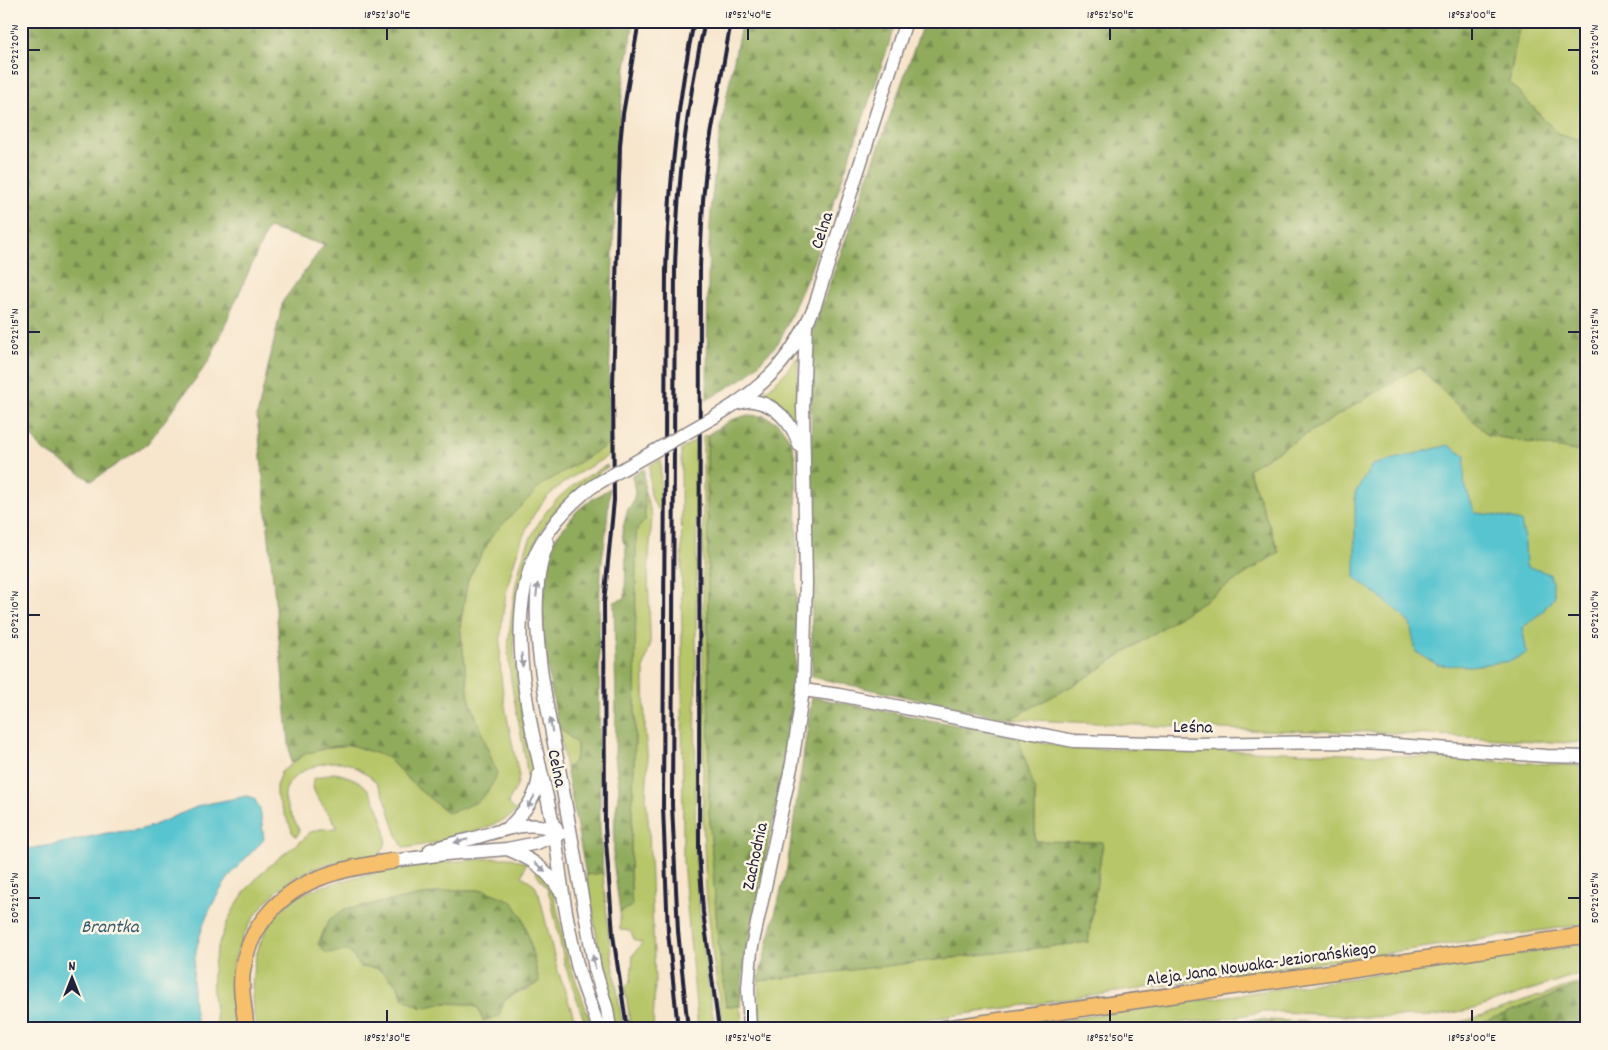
<svg xmlns="http://www.w3.org/2000/svg" width="1608" height="1050" viewBox="0 0 1608 1050" font-family="Dekko,sans-serif">
  <style>
    .grass { fill: #b7c669; stroke: #6c7452; fill-rule: evenodd }
    .forest { fill: url(#forest-firs); stroke: #5a664c }
    .water { fill: #58c4cf; stroke: #3d7385 }
    .lines { fill: none; stroke-linecap: round; stroke-linejoin: round }
    .minor-casing { stroke: #8c8484; stroke-width: 15 }
    .major-casing { stroke: #8c8484; stroke-width: 18 }
    .minor { stroke: #fff; stroke-width: 12 }
    .major { stroke: #f7c06c; stroke-width: 15 }
    .rail { stroke: #22223b; stroke-width: 4 }
    .minor-bridge-casing { stroke: #8c8484; stroke-width: 15; stroke-linecap: butt }
    .minor-bridge { stroke: #fff; stroke-width: 12 }
    .oneway { fill: #9c9ca7 }
    .ticks { fill: none; stroke: #22223b; stroke-width: 2 }
    .labels { text-anchor: middle; stroke-width: 5; stroke-linejoin: round; paint-order: stroke }
    .street-label { font-size: 18px; fill: #22223b; stroke: #fcf5e5 }
    .water-label { font-size: 19px; font-style: italic; fill: #355b6f; stroke: #fcf5e5 }
    .neatline { fill: none; stroke: #22223b; stroke-width: 2 }
    .ticks-label { font-size: 12px; text-anchor: middle; fill: #22223b }
  </style>
  <defs>
    <pattern id="forest-firs" width="22" height="20" patternUnits="userSpaceOnUse" patternTransform="scale(1.25)"><rect width="22" height="20" fill="#91ab5d"/><path d="M5 1l3.5 6h-7zM16 11l3.5 6h-7z" fill="#768b4e"/></pattern>
  </defs>
  <rect width="100%" height="100%" fill="#fcf5e5"/>
  <filter id="ink" filterUnits="userSpaceOnUse"><feTurbulence type="fractalNoise" baseFrequency=".02" numOctaves="2"/><feDisplacementMap in="SourceGraphic" scale="10" xChannelSelector="R" yChannelSelector="G"/><feConvolveMatrix kernelMatrix="1 2 1 2 8 2 1 2 1" color-interpolation-filters="sRGB"/></filter>
  <filter id="wash" filterUnits="userSpaceOnUse"><feTurbulence type="fractalNoise" baseFrequency=".0096" numOctaves="4" result="noise"/><feDisplacementMap in="SourceGraphic" scale="20" xChannelSelector="R" yChannelSelector="G"/><feGaussianBlur stdDeviation="1.12" result="paint"/><feColorMatrix in="noise" values="0 0 0 0 0 0 0 0 0 0 0 0 0 0 0 0 0 1.4 0 .05"/><feComposite in="paint" operator="in"/></filter>
  <g filter="url(#wash)">
    <rect width="100%" height="100%" fill="#f7e5cc"/>
    <path class="grass" d="M1520,21H1587V141L1559,135L1509,82Z
      M796,358H798L797,418L793,419L784,411L759,398L784,374Z
      M1418,367L1488,435L1587,453V741L1570,743L1378,732L1244,730L1010,719L1079,682L1279,552L1248,469Z
      M707,435L709,811L718,941L726,1006H740L743,1029H723L713,956L706,891L703,823V436Z
      M697,439L695,844C698,906 705,967 715,1029H698L683,861L681,450Z
      M612,442L611,454C594,465 573,475 557,488C538,503 526,526 519,548C503,592 497,640 502,686C506,716 513,746 519,776L517,786L508,803L517,812C489,831 437,844 404,848C389,828 391,792 369,776C363,772 353,765 346,763C326,758 289,771 285,793C283,804 294,819 299,829V833L296,837L292,832L291,828L276,795V786L281,772L305,754L330,747L351,745L387,757L416,787L448,813L496,774L469,698L460,626L468,579L492,535L543,484Z
      M661,460L660,511C648,501 649,480 650,465Z
      M607,465L608,467L598,473V475C550,504 532,537 521,591C516,610 513,631 514,651C516,692 525,732 532,771L533,780L526,800H524L523,796L528,783L527,773C523,737 513,701 509,664C507,646 510,629 512,611C517,567 530,521 565,492C578,481 593,473 607,465Z
      M644,489L652,516L648,572L650,632V645L644,667V681L645,732L648,762L646,799L649,829L655,982L653,1029H631L625,988L631,980L633,955L642,943L634,940C632,931 629,930 620,930V912C633,901 632,889 630,873L635,738L636,536L637,529L645,521Z
      M558,726L577,744C578,755 576,762 566,768Z
      M1018,737L1055,745L1096,749H1181L1382,755L1587,766V924L861,1029H761L758,981L1088,942L1103,843L1035,841V791Z
      M333,773C343,774 357,779 365,786C375,796 386,825 386,839C386,845 383,849 381,854C358,860 333,861 310,870C265,889 229,942 231,991C232,1004 236,1017 238,1029H218C215,1010 211,990 213,972C214,960 217,949 221,938C239,887 264,869 305,838L308,833L320,829L337,828C332,813 309,795 313,779Z
      M495,858H511L526,863L522,876L534,884L539,894L557,968L578,1029H258C250,1009 251,982 255,961C260,937 272,916 292,901C306,890 324,886 341,881C391,867 443,862 495,858ZM452,890H484L522,917L529,938L539,982L528,989L517,992L505,1000L478,1008L468,1004L444,1003L422,1008L404,999L397,984L377,968L361,967L349,951L318,944L329,920L345,909Z
      M537,869L553,890L568,959L593,1029H587L565,965L551,900L547,888L536,873Z
      M603,873L609,938L623,1029H613L586,875Z
      M1587,944V971L1474,1009L1436,1016L1365,1017L1283,1012H1261L1218,1020L1187,1022L1149,1029H1000Z
      M1587,980V982L1469,1029H1407L1436,1027L1468,1020Z
      M1269,1020L1375,1026L1373,1029H1276L1273,1023Z"/>
    <path class="forest" d="M21,21H634L623,85L616,156L609,387V413L612,442L543,484L492,535L468,579L460,626L469,698L497,774C485,802 475,804 448,813L416,787L387,757L351,745L330,747L305,754L291,763L257,416L283,301L324,245L268,228L209,361L148,443L92,481L43,450L21,425Z
      M742,21H897L809,274L779,342L748,375L707,400C708,332 706,265 712,198C717,138 730,79 742,21Z
      M924,21H1520L1509,82L1559,135L1587,141V453L1488,435L1418,367L1248,469L1279,552L1079,682L1010,719L812,677L811,336Z
      M748,415L765,416L778,423L787,435L791,442L795,457L796,472L797,546L795,687L780,787L744,966L740,1006H726L718,941L709,811L707,435L731,420Z
      M644,469L645,521L637,529L636,536L635,738L630,873L632,906L620,912L613,860L615,818L619,788L615,757L616,709L614,602L625,598L626,547L623,541L622,531L628,509L633,502L635,492L632,475Z
      M610,488L606,532L602,560L599,603L600,827L603,873L586,875L566,768C576,762 578,755 577,744L558,726L542,638L539,601L551,546L557,536L577,511L588,502Z
      M812,697L1018,737L1035,791V841L1103,842L1088,942L758,981L787,867Z
      M452,890H484L512,901L522,917L529,938L539,982C529,988 512,992 505,1000C502,1004 501,1011 499,1016L483,1021L478,1008L468,1004L444,1003L422,1008L404,999L397,984L377,968L361,967L349,951L326,953L318,944L329,920L345,909Z
      M1587,982V1029H1469L1472,1026Z
      M1251,1020C1263,1020 1270,1018 1276,1029H1229L1235,1024Z"/>
    <path class="water" d="M1448,445L1465,456L1464,482L1475,513L1495,515L1521,521L1525,544L1526,566L1550,574L1555,596L1542,612L1522,628L1527,653L1511,661L1470,666L1438,665L1416,652L1410,624L1393,607L1355,578V493L1372,465Z
      M247,796L254,798L260,809L264,839C254,851 242,861 232,873C197,920 185,971 198,1029H21V850L52,845L107,833L137,830L150,827L201,805Z"/>
  </g>
  <g filter="url(#ink)">
    <g class="lines">
      <defs>
        <path id="minor" d="M738,403C743,402 749,400 753,401C776,404 793,424 799,445
          M716,416C765,387 793,358 815,305L906,21
          M548,543C521,603 549,715 561,779C572,842 584,905 595,969L607,1009L610,1029
          M803,690L839,695L1074,741L1194,744L1335,742L1383,744L1546,756L1587,757
          M508,828C524,812 538,797 539,774
          M507,849C532,859 546,868 560,891
          M430,850C444,845 459,842 474,838C501,831 535,816 560,834
          M393,861L445,854L507,849L537,843L548,838L556,827
          M599,1029C592,1006 581,984 576,960C571,938 566,916 563,893C559,872 558,851 554,830C538,747 498,631 537,551C542,539 550,530 558,519C570,505 584,491 600,482
          M750,1029L748,988L751,951L792,763L803,690L806,583L803,406L806,325"/>
        <path id="major" d="M246,1029C245,1008 239,989 243,968C250,925 282,891 322,877C344,868 370,865 393,861
          M941,1029L1587,935"/>
      </defs>
      <use href="#minor" class="minor-casing"/>
      <use href="#major" class="major-casing"/>
      <use href="#minor" class="minor"/>
      <use href="#major" class="major"/>
      <path class="rail" d="M627,1029L613,935L605,827L604,603L614,500L613,386L620,145L623,114L639,21
        M678,1029L668,932L663,807L666,271C669,187 677,104 694,21
        M688,1029L678,931L672,805L675,269C677,186 687,103 705,21
        M719,1029L703,912L699,852L700,266L703,201L707,158L731,21"/>
      <defs>
        <path id="minor-bridge" d="M600,482L716,416"/>
      </defs>
      <use href="#minor-bridge" class="minor-bridge-casing"/>
      <use href="#minor-bridge" class="minor-bridge"/>
    </g>
    <defs><path id="oneway-solid" d="M-6-.8H1V-3.2L6.5 0L1 3.2V.8H-6Z" transform="scale(1.25)"/></defs>
    <g class="oneway">
      <use href="#oneway-solid" transform="translate(537 590) rotate(-84)"/>
      <use href="#oneway-solid" transform="translate(522 660) rotate(85)"/>
      <use href="#oneway-solid" transform="translate(551 725) rotate(-100)"/>
      <use href="#oneway-solid" transform="translate(531 802) rotate(119)"/>
      <use href="#oneway-solid" transform="translate(461 841) rotate(166)"/>
      <use href="#oneway-solid" transform="translate(540 867) rotate(39)"/>
      <use href="#oneway-solid" transform="translate(594 962) rotate(-101)"/>
    </g>
  </g>
  <path class="ticks" d="M387,28V40M748,28V40M1110,28V40M1472,28V40M28,50H40M1568,50H1580M28,332H40M1568,332H1580M28,615H40M1568,615H1580M28,898H40M1568,898H1580M387,1010V1022M748,1010V1022M1110,1010V1022M1472,1010V1022"/>
  <g class="labels">
    <g class="street-label">
      <text transform="translate(821 230) rotate(-72)" y="6">Celna</text>
      <text transform="translate(1193 726) rotate(1)" y="6">Leśna</text>
      <text transform="translate(558 768) rotate(78)" y="6">Celna</text>
      <text transform="translate(754 856) rotate(-78)" y="6">Zachodnia</text>
      <text transform="translate(1261 963) rotate(-8)" y="6">Aleja Jana Nowaka-Jeziorańskiego</text>
    </g>
    <g class="water-label">
      <text x="110" y="932">Brantka</text>
    </g>
  </g>
  <rect width="1608" height="1050" fill="none" stroke="#fcf5e5" stroke-width="55"/>
  <g transform="translate(72 978)" stroke="#fcf5e5" stroke-width="4" paint-order="stroke">
  <path d="M0-4L9 19L0 12L-9 19Z" fill="#22223b"/>
  <text y="-8" font-size="14" font-weight="bold" text-anchor="middle" fill="#22223b">N</text>
  </g>
  <rect x="28" y="28" width="1552" height="994" class="neatline"/>
  <g class="ticks-label">
    <text x="387" y="18">18°52'30"E</text>
    <text x="748" y="18">18°52'40"E</text>
    <text x="1110" y="18">18°52'50"E</text>
    <text x="1472" y="18">18°53'00"E</text>
    <text transform="translate(14 50) rotate(-90)" y="4">50°22'20"N</text>
    <text transform="translate(1594 50) rotate(-90)" y="4">50°22'20"N</text>
    <text transform="translate(14 332) rotate(-90)" y="4">50°22'15"N</text>
    <text transform="translate(1594 332) rotate(-90)" y="4">50°22'15"N</text>
    <text transform="translate(14 615) rotate(-90)" y="4">50°22'10"N</text>
    <text transform="translate(1594 615) rotate(-90)" y="4">50°22'10"N</text>
    <text transform="translate(14 898) rotate(-90)" y="4">50°22'05"N</text>
    <text transform="translate(1594 898) rotate(-90)" y="4">50°22'05"N</text>
    <text x="387" y="1041">18°52'30"E</text>
    <text x="748" y="1041">18°52'40"E</text>
    <text x="1110" y="1041">18°52'50"E</text>
    <text x="1472" y="1041">18°53'00"E</text>
  </g>
</svg>
